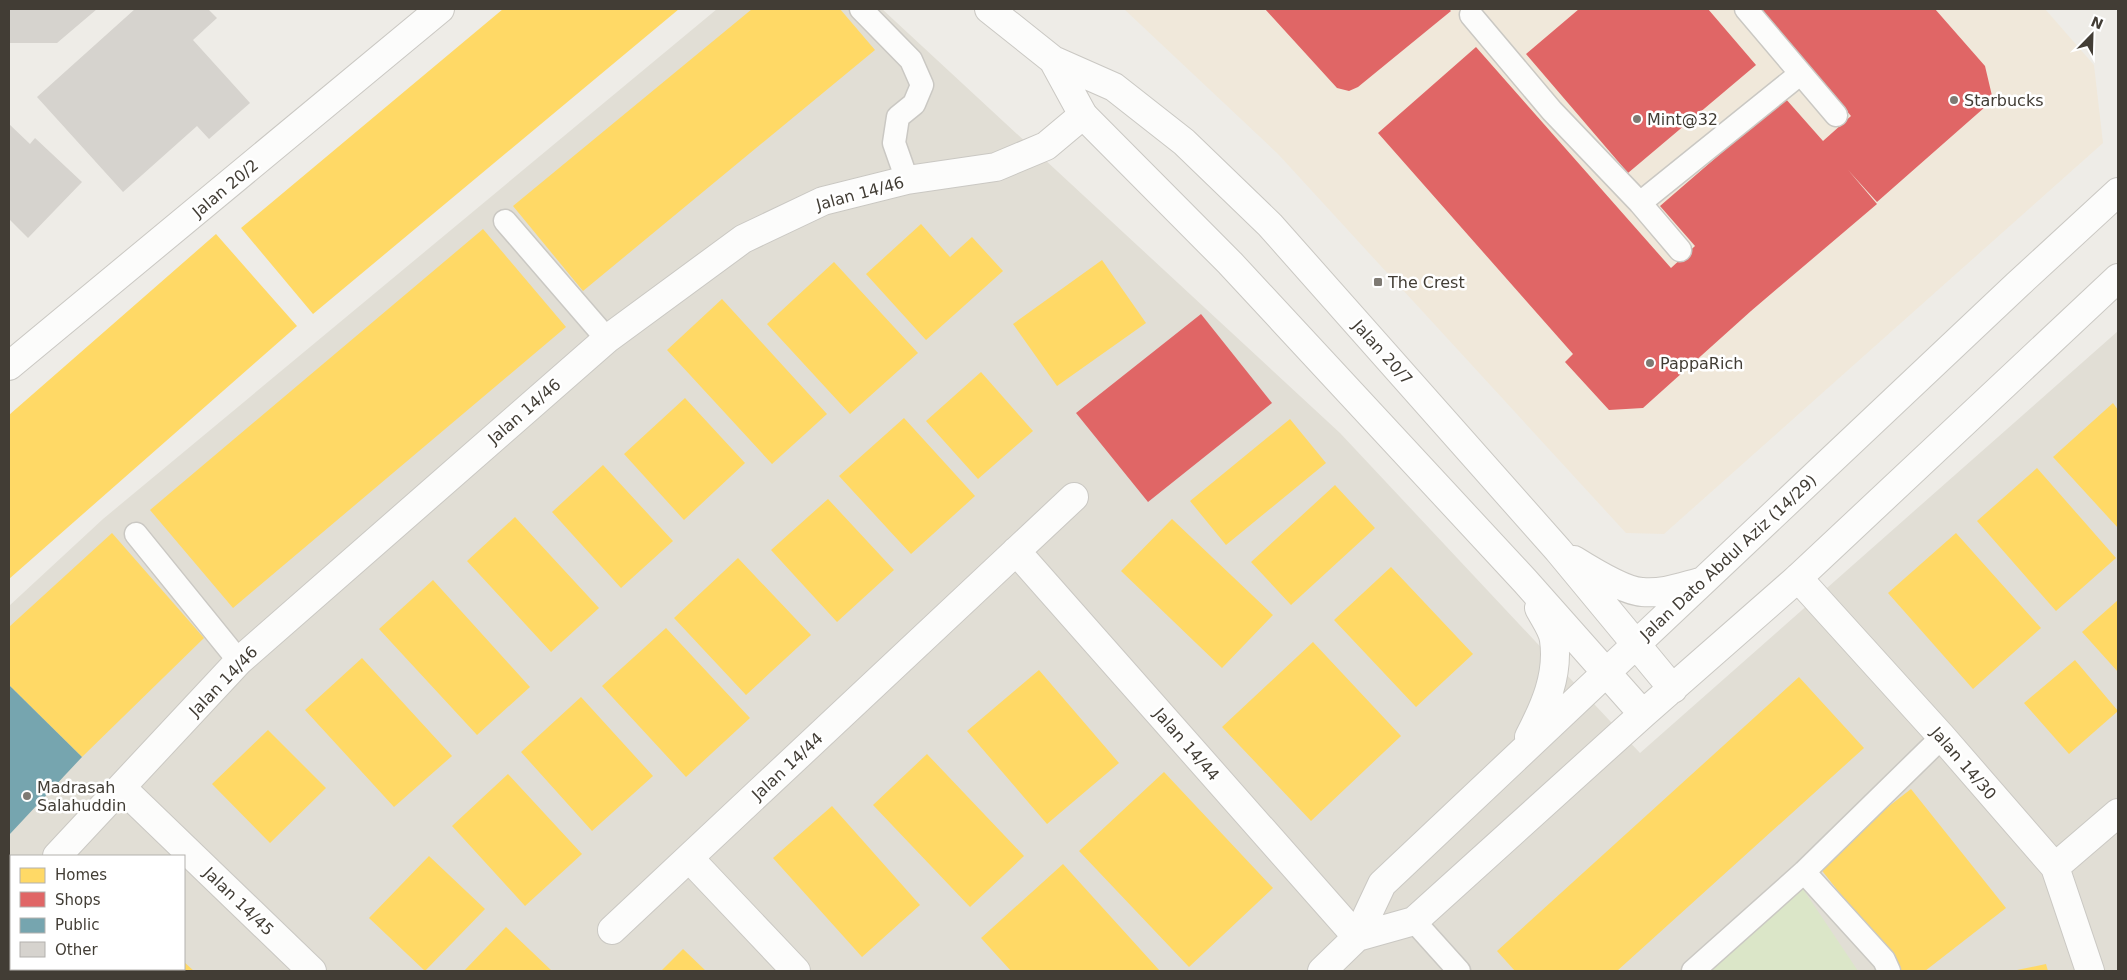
<svg xmlns="http://www.w3.org/2000/svg" width="2127" height="980" viewBox="0 0 2127 980" font-family="'DejaVu Sans',sans-serif">
  <style>
    .residential { fill: #e1ded5; fill-rule: evenodd }
    .commercial { fill: #f0e8da }
    .green { fill: #dbe6c8 }
    .homes { fill: #ffd966 }
    .shops { fill: #e06666 }
    .public { fill: #76a5af }
    .building { fill: #d6d3ce }
    .lines { fill: none; stroke-linecap: round; stroke-linejoin: round }
    .service-casing { stroke: #cac8c3; stroke-width: 25 }
    .minor-casing { stroke: #cac8c3; stroke-width: 30 }
    .tertiary-casing { stroke: #cac8c3; stroke-width: 30 }
    .service { stroke: #fcfcfb; stroke-width: 22 }
    .minor { stroke: #fcfcfb; stroke-width: 28 }
    .tertiary { stroke: #fcfcfb; stroke-width: 28 }
    .poi-dot { fill: #7e7a73; stroke: #fff; stroke-width: 2 }
    .labels { text-anchor: middle; stroke-width: 5; stroke-linejoin: round; paint-order: stroke }
    .poi-label { font-size: 16px; fill: #423d35; stroke: #fff; text-anchor: start }
    .street-label { font-size: 16px; fill: #423d35; stroke: #fff }
  </style>
  <rect width="100%" height="100%" fill="#eeece7"/>
  <path class="residential" d="M717,9H882L1340,433L1640,753L2118,331V971H9V606L103,519ZM11,856H184V969H11Z"/>
  <path class="commercial" d="M1124,9H2045L2094,65L2103,143L1664,534L1626,533L1278,154Z"/>
  <path class="green" d="M1797,880L1858,971H1701Z"/>
  <path class="homes" d="M503,9H679L313,314L241,228Z
    M752,9H840L875,50L583,291L513,206Z
    M921,224L950,257L972,237L1003,271L926,340L866,274Z
    M483,229L566,327L233,608L150,510Z
    M216,234L297,326L9,579V415Z
    M1102,260L1146,323L1057,386L1013,324Z
    M834,262L918,353L850,414L767,324Z
    M722,299L827,414L772,464L667,350Z
    M981,372L1033,431L978,479L926,421Z
    M685,398L745,463L684,520L624,454Z
    M2113,403L2118,410V528L2053,457Z
    M904,418L975,496L911,554L839,476Z
    M1290,419L1326,463L1226,545L1190,501Z
    M603,465L673,541L621,588L552,512Z
    M2037,468L2116,558L2056,611L1977,521Z
    M1335,485L1375,528L1291,605L1251,562Z
    M828,499L894,570L837,622L771,550Z
    M515,517L599,608L551,652L467,561Z
    M1172,519L1273,615L1222,668L1121,571Z
    M112,533L204,638L82,757L9,685V627Z
    M1956,533L2041,628L1973,689L1888,593Z
    M738,558L811,635L746,695L674,618Z
    M1391,567L1473,654L1416,707L1334,620Z
    M433,580L530,687L477,735L379,629Z
    M2118,600V672L2082,632Z
    M666,628L750,718L686,777L602,686Z
    M1313,642L1401,736L1311,821L1222,727Z
    M362,658L452,756L394,807L305,710Z
    M2075,660L2118,711L2069,754L2024,703Z
    M1039,670L1119,763L1047,824L967,731Z
    M1799,677L1864,748L1617,971H1515L1497,951Z
    M581,697L653,776L592,831L521,752Z
    M268,730L326,788L270,843L212,784Z
    M927,754L1024,856L970,907L873,805Z
    M1164,772L1273,888L1189,967L1079,851Z
    M508,774L582,854L525,906L452,826Z
    M1911,789L2006,908L1925,971H1901L1816,863Z
    M832,806L920,905L862,957L773,858Z
    M429,856L485,909L425,971L369,918Z
    M1063,864L1160,971H1011L981,938Z
    M506,927L552,971H464Z
    M683,949L706,971H661Z
    M184,962L194,971H39L36,969H184Z
    M2046,964L2048,971H2017V970Z"/>
  <path class="shops" d="M1265,9H1449L1451,11L1358,87L1349,91L1337,88Z
    M1579,9H1708L1756,65L1628,173L1526,54Z
    M1758,9H1935L1985,66L1993,100L1877,202L1848,170L1877,204L1751,311L1643,408L1609,410L1565,362L1573,354L1378,133L1476,47L1671,268L1695,246L1660,206L1785,98L1823,141L1851,116Z
    M1201,314L1272,403L1148,502L1076,413Z"/>
  <path class="public" d="M9,685L82,757L9,835Z"/>
  <path class="building" d="M9,9H97L57,43H9Z
    M135,9H208L217,18L193,40L250,103L209,139L197,126L123,192L37,97Z
    M9,124L30,144L35,138L82,182L28,238L9,219Z"/>
  <g class="lines">
    <defs>
      <path id="service" d="M861,9L911,60L922,85L914,104L898,117L894,143L907,180
        M1746,9L1836,115
        M1471,15L1552,111L1640,203L1680,250
        M1640,203L1800,74
        M505,221L607,339
        M136,534L239,661
        M1804,872L1884,960L1889,971
        M1414,921L1459,971
        M14,969L17,971
        M1693,971L1804,872L1942,737"/>
      <path id="minor" d="M9,366L440,9
        M1016,551L1357,937
        M1798,578L1942,737L2055,867L2090,971
        M122,788L312,971
        M57,856L239,661L607,339L743,239L823,201L907,180L996,167L1046,146L1083,115
        M689,858L796,971
        M2055,867L2118,813
        M9,907L11,905
        M612,930L1074,497"/>
      <path id="tertiary" d="M989,9L1053,60L1114,87L1184,142L1270,225L1558,550L1673,689
        M1053,60L1083,115L1230,263L1525,581L1643,714
        M1574,560C1590,570 1624,591 1642,592C1662,594 1681,587 1700,582
        M1529,737C1545,706 1559,675 1554,640C1553,630 1544,618 1539,608
        M1357,937L1414,921L1643,714L1798,578L2118,278
        M1322,971L1357,937L1382,884L2017,285L2118,192"/>
    </defs>
    <use href="#service" class="service-casing"/>
    <use href="#minor" class="minor-casing"/>
    <use href="#tertiary" class="tertiary-casing"/>
    <use href="#service" class="service"/>
    <use href="#minor" class="minor"/>
    <use href="#tertiary" class="tertiary"/>
  </g>
  <g class="poi-dot">
    <circle cx="1954" cy="100" r="5"/>
    <circle cx="1637" cy="119" r="5"/>
    <rect x="1373" y="277" width="10" height="10" rx="2.5"/>
    <circle cx="1650" cy="363" r="5"/>
    <circle cx="27" cy="796" r="5"/>
  </g>
  <g class="labels">
    <g class="poi-label">
      <text x="1964" y="106">Starbucks</text>
      <text x="1647" y="125">Mint@32</text>
      <text x="1388" y="288">The Crest</text>
      <text x="1660" y="369">PappaRich</text>
      <text x="37" y="793">Madrasah<tspan x="37" dy="18">Salahuddin</tspan></text>
    </g>
    <g class="street-label">
      <text transform="translate(225 188) rotate(-40)" y="6">Jalan 20/2</text>
      <text transform="translate(860 193) rotate(-15)" y="6">Jalan 14/46</text>
      <text transform="translate(1383 352) rotate(48)" y="6">Jalan 20/7</text>
      <text transform="translate(524 411) rotate(-41)" y="6">Jalan 14/46</text>
      <text transform="translate(1728 557) rotate(-43)" y="6">Jalan Dato Abdul Aziz (14/29)</text>
      <text transform="translate(223 681) rotate(-46)" y="6">Jalan 14/46</text>
      <text transform="translate(1187 744) rotate(49)" y="6">Jalan 14/44</text>
      <text transform="translate(1964 763) rotate(49)" y="6">Jalan 14/30</text>
      <text transform="translate(787 766) rotate(-43)" y="6">Jalan 14/44</text>
      <text transform="translate(239 901) rotate(44)" y="6">Jalan 14/45</text>
    </g>
  </g>
  <rect width="2127" height="980" fill="none" stroke="#423d35" stroke-width="20"/>
  <rect x="10" y="855" width="175" height="115" fill="#ffffff" stroke="#b3b1ae"/>
  <rect x="20" y="868" width="25" height="15" fill="#ffd966" stroke="#b3b1ae"/>
  <text x="55" y="880" font-size="15" fill="#423d35">Homes</text>
  <rect x="20" y="892" width="25" height="15" fill="#e06666" stroke="#b3b1ae"/>
  <text x="55" y="905" font-size="15" fill="#423d35">Shops</text>
  <rect x="20" y="918" width="25" height="15" fill="#76a5af" stroke="#b3b1ae"/>
  <text x="55" y="930" font-size="15" fill="#423d35">Public</text>
  <rect x="20" y="942" width="25" height="15" fill="#d6d3ce" stroke="#b3b1ae"/>
  <text x="55" y="955" font-size="15" fill="#423d35">Other</text>
  <g transform="translate(2092 35) rotate(23)" stroke="#ffffff" stroke-width="4" paint-order="stroke">
  <path d="M0-4L9 19L0 12L-9 19Z" fill="#423d35"/>
  <text y="-8" font-size="14" font-weight="bold" text-anchor="middle" fill="#423d35">N</text>
  </g>
</svg>
